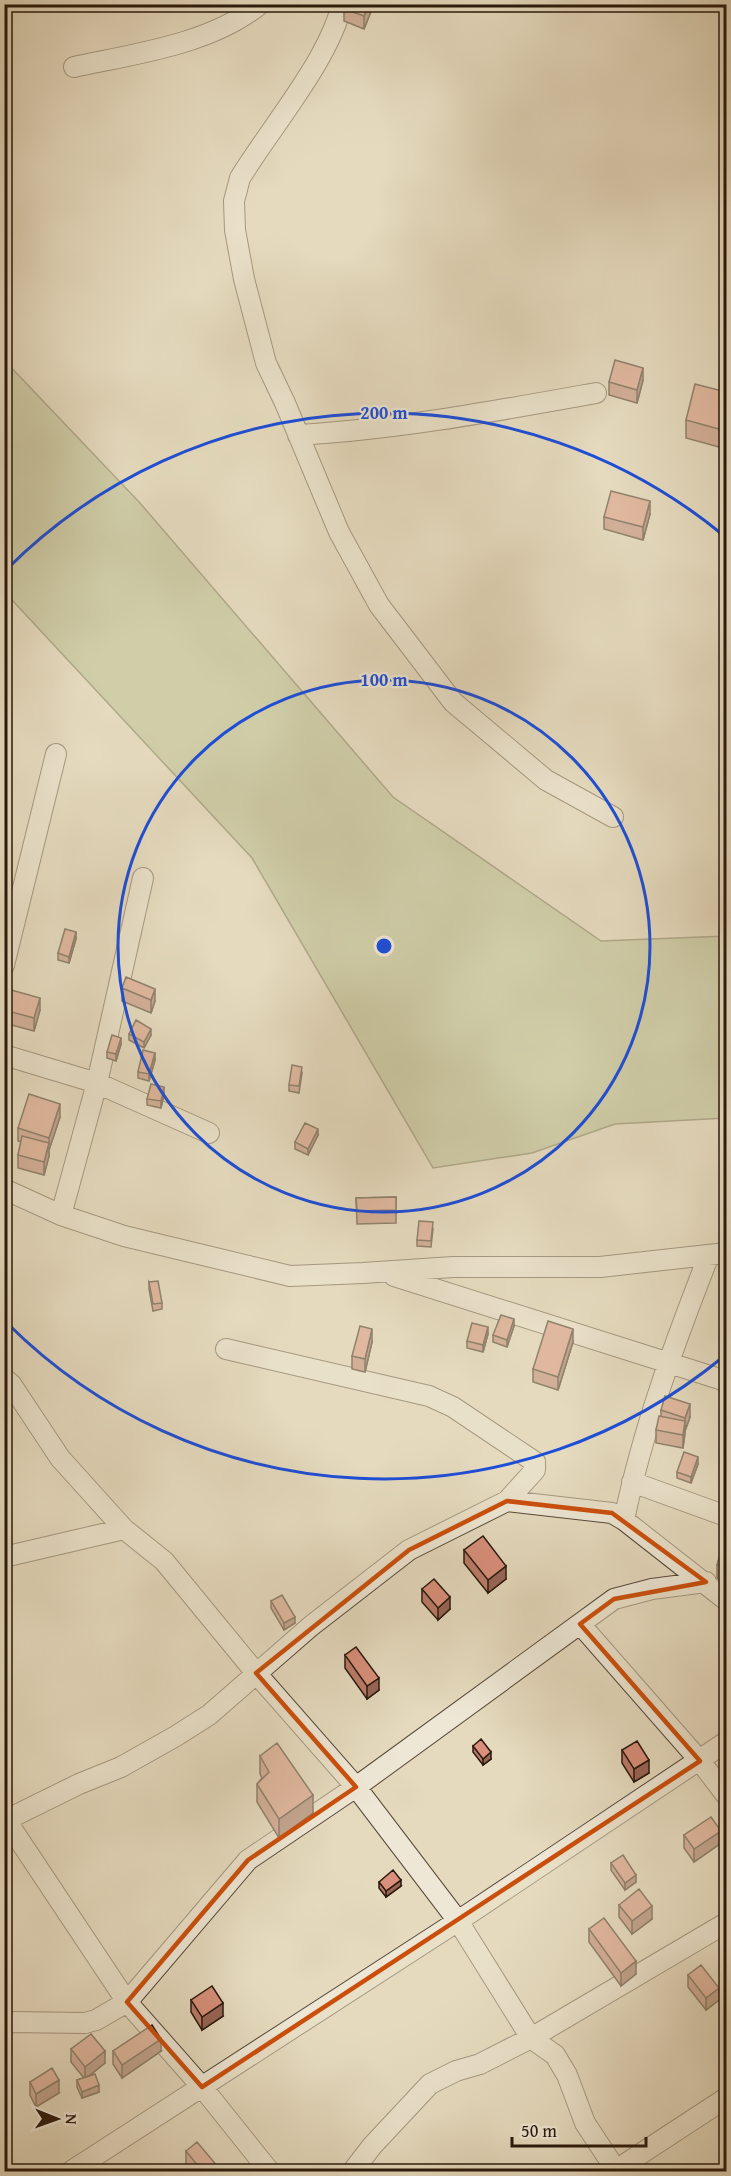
<svg xmlns="http://www.w3.org/2000/svg" width="731" height="2176" viewBox="0 0 731 2176" font-family="'Gentium Book Plus',serif">
  <style>
    .green { fill: #b6bf90; stroke: #6f6c4e; stroke-width: 1.5 }
    .lines { fill: none; stroke-linecap: round; stroke-linejoin: round }
    .street-casing { stroke: #574838; stroke-width: 22 }
    .street { stroke: #eee7d5; stroke-width: 20 }
    .wall { fill: #bb7b6a; stroke: #28180b; stroke-width: 1.5 }
    .shaded-wall { fill: #986456; stroke: #28180b; stroke-width: 1.5 }
    .building { fill: #d98f7b; stroke: #28180b; stroke-width: 1.5 }
    .marked { fill: none; stroke: #cb4f0c; stroke-width: 4.5; stroke-linejoin: round }
    .ring { fill: none; stroke: #1d4ed8; stroke-width: 3 }
    .centre { fill: #1d4ed8; stroke: #eee7d5; stroke-width: 3 }
    .ring-label { font-size: 18px; text-anchor: middle; font-weight: bold; fill: #1d4ed8; stroke: #eee7d5; stroke-width: 4.5; stroke-linejoin: round; paint-order: stroke }
  </style>
  <rect width="100%" height="100%" fill="#e5dabe"/>
  <filter id="stains"><feTurbulence type="fractalNoise" baseFrequency=".00333" numOctaves="4"/><feColorMatrix values="0 0 0 0 .2 0 0 0 0 .09 0 0 0 0 .02 0 0 0 .5 -.17"/></filter>
  <radialGradient id="worn" r=".72"><stop offset=".6" stop-color="#630" stop-opacity="0"/><stop offset="1" stop-color="#630" stop-opacity=".3"/></radialGradient>
  <path class="green" d="M5,361L140,503L393,797L601,941L726,936V1118L615,1124L532,1153L433,1168L252,858L12,600L5,599Z"/>
  <g class="lines">
    <defs>
      <path id="street" d="M342,4C329,60 271,127 240,178L234,201L235,230L244,279L266,363L285,403L339,532L379,605L453,702L546,780L613,817
        M74,67C134,54 212,44 260,4
        M298,435C399,429 496,411 596,393
        M4,965L56,754
        M4,1055L97,1083L209,1133
        M4,1189L61,1215L124,1236L290,1276L363,1273L453,1267H600L726,1253
        M61,1215L97,1083L143,878
        M394,1276L726,1381
        M226,1349L429,1396L453,1407L535,1462V1470L507,1501
        M4,1378L11,1384L60,1458L124,1529L164,1561L256,1673L356,1787L458,1921L531,2038L555,2055L567,2075L585,2123L616,2170L622,2172
        M632,1482L726,1516
        M624,1520C643,1428 675,1342 709,1255
        M4,1557L124,1529
        M580,1624L700,1761L726,1795
        M4,1817L127,2002L202,2087L270,2172
        M4,1821L79,1784L121,1767L176,1736L209,1715L311,1626L409,1550L507,1501L612,1513L624,1520L726,1600
        M4,2024L9,2022L85,2023L96,2020L127,2002L248,1860L356,1787L614,1599L652,1589L706,1582
        M616,2170L726,2098
        M70,2172L458,1921L726,1742
        M352,2172L372,2146L430,2084L456,2071L480,2064L531,2038L726,1923"/>
    </defs>
    <use href="#street" class="street-casing"/>
    <use href="#street" class="street"/>
  </g>
  <path class="wall" d="M374,4L364,29L344,21V9Z
    M643,380L637,403L609,395V382Z
    M726,392V449L686,438V420Z
    M650,514L643,540L604,529V517Z
    M76,939L69,963L58,960V953Z
    M4,988L40,1010L34,1031L4,1023Z
    M122,988L155,1001L151,1013L122,1001Z
    M129,1034L151,1035L144,1048L129,1040Z
    M121,1044L116,1061L107,1058V1052Z
    M155,1060L149,1081L138,1078V1072Z
    M302,1073L299,1093L289,1091V1085Z
    M164,1094L161,1108L147,1105V1099Z
    M60,1117L49,1150V1156L44,1175L18,1168V1155L21,1142L18,1141V1128Z
    M318,1135L308,1155L295,1149V1142Z
    M396,1197V1223L357,1224L356,1198Z
    M433,1229L431,1247L417,1246V1240Z
    M149,1282L162,1303V1309L153,1311L149,1289Z
    M514,1326L507,1347L493,1342V1335Z
    M488,1334L483,1352L467,1348V1341Z
    M372,1342L365,1372L352,1369V1356Z
    M573,1342L558,1390L533,1382V1369Z
    M661,1410L690,1417L685,1431L683,1448L656,1443V1430L661,1416Z
    M698,1464L691,1483L677,1478V1472Z
    M726,1535V1581L717,1578V1565Z
    M464,1550L506,1579L488,1593L464,1563Z
    M422,1589L450,1609L438,1620L422,1602Z
    M271,1601L295,1623L284,1630L271,1608Z
    M345,1655L379,1690L367,1699L345,1668Z
    M473,1746L491,1759L483,1765L473,1752Z
    M622,1750L649,1773L634,1782L622,1763Z
    M260,1756L313,1813L279,1838L257,1802V1784L262,1778L260,1774Z
    M684,1835L721,1843L694,1862L684,1848Z
    M611,1863L636,1882L625,1890L611,1870Z
    M379,1882L401,1886L386,1897L379,1888Z
    M619,1905L652,1919L632,1934L619,1917Z
    M589,1929L636,1974L621,1986L589,1942Z
    M688,1975L719,2000L706,2010L688,1987Z
    M191,2000L223,2016L202,2030L191,2012Z
    M71,2049L105,2063L89,2076L99,2092L82,2098L77,2087V2080L84,2078L71,2062Z
    M113,2051H161L122,2078L113,2064Z
    M30,2082L59,2093L36,2107L30,2095Z
    M186,2151L218,2172H193L186,2164Z"/>
  <path class="shaded-wall" d="M369,4H374L364,29V16Z
    M643,368V380L637,403V390Z
    M650,501V514L643,540V527Z
    M76,932V939L69,963V957Z
    M155,989V1001L151,1013V1000Z
    M40,998V1010L34,1031V1018Z
    M151,1029V1035L144,1048V1042Z
    M121,1038V1044L116,1061V1054Z
    M155,1053V1060L149,1081V1074Z
    M164,1087V1094L161,1108V1101Z
    M60,1104V1117L49,1150V1156L44,1175V1162L49,1144V1138Z
    M318,1129V1135L308,1155V1149Z
    M514,1319V1326L507,1347V1340Z
    M488,1327V1334L483,1352V1345Z
    M372,1329V1342L365,1372V1359Z
    M573,1329V1342L558,1390V1377Z
    M690,1404V1417L685,1431V1418Z
    M685,1421V1434L683,1448V1435Z
    M698,1457V1464L691,1483V1477Z
    M506,1566V1579L488,1593V1580Z
    M450,1597V1609L438,1620V1608Z
    M295,1617V1623L284,1630V1623Z
    M379,1678V1690L367,1699V1686Z
    M491,1752V1759L483,1765V1759Z
    M649,1760V1773L634,1782V1769Z
    M313,1795V1813L279,1838V1819Z
    M721,1831V1843L694,1862V1849Z
    M636,1875V1882L625,1890V1883Z
    M401,1880V1886L386,1897V1891Z
    M652,1906V1919L632,1934V1921Z
    M636,1961V1974L621,1986V1973Z
    M719,1988V2000L706,2010V1998Z
    M223,2003V2016L202,2030V2017Z
    M161,2039V2051L122,2078V2065Z
    M105,2051V2063L85,2079V2067Z
    M59,2080V2093L36,2107V2094Z
    M99,2085V2092L82,2098V2092Z"/>
  <path class="building" d="M346,4H369L364,16L344,9Z
    M615,360L643,368L637,390L609,382Z
    M695,384L726,392V431L686,420Z
    M611,491L650,501L643,527L604,517Z
    M65,929L76,932L69,957L58,953Z
    M126,977L155,989L151,1000L122,988Z
    M4,988L40,998L34,1018L4,1010Z
    M136,1020L151,1029L144,1042L129,1034Z
    M112,1035L121,1038L116,1054L107,1052Z
    M143,1050L155,1053L149,1074L138,1072Z
    M292,1065L302,1067L299,1086L289,1085Z
    M151,1084L164,1087L161,1101L147,1099Z
    M29,1094L60,1104L49,1138L18,1128Z
    M305,1123L318,1129L308,1149L295,1142Z
    M22,1136L49,1143L44,1162L18,1155Z
    M396,1197V1210L357,1211L356,1198Z
    M419,1221L433,1222L431,1241L417,1240Z
    M158,1281L162,1303L153,1304L149,1282Z
    M501,1315L514,1319L507,1340L493,1335Z
    M548,1321L573,1329L558,1377L533,1369Z
    M472,1323L488,1327L483,1345L467,1341Z
    M360,1326L372,1329L365,1359L352,1356Z
    M665,1396L690,1404L685,1418L661,1410Z
    M659,1416L685,1421L683,1435L656,1430Z
    M684,1452L698,1457L691,1477L677,1472Z
    M726,1535V1568L717,1565Z
    M483,1536L506,1566L488,1580L464,1550Z
    M434,1579L450,1597L438,1608L422,1589Z
    M282,1595L295,1617L284,1623L271,1601Z
    M356,1647L379,1678L367,1686L345,1655Z
    M481,1739L491,1752L483,1759L473,1746Z
    M637,1741L649,1760L634,1769L622,1750Z
    M277,1743L313,1795L279,1819L257,1784L269,1772L260,1756Z
    M711,1817L721,1831L694,1849L684,1835Z
    M623,1855L636,1875L625,1883L611,1863Z
    M393,1870L401,1880L386,1891L379,1882Z
    M639,1889L652,1906L632,1921L619,1905Z
    M604,1918L636,1961L621,1973L589,1929Z
    M701,1965L719,1988L706,1998L688,1975Z
    M212,1986L223,2003L202,2017L191,2000Z
    M152,2025L161,2039L122,2065L113,2051Z
    M91,2034L105,2051L85,2067L71,2049Z
    M52,2068L59,2080L36,2094L30,2082Z
    M95,2074L99,2085L82,2092L77,2080Z
    M197,2142L218,2167L212,2172H203L186,2151Z"/>
  <path d="M0 0H731V2176H0ZM507,1501L612,1513L706,1582L614,1599L580,1624L700,1761L202,2087L127,2002L248,1860L356,1787L256,1673L409,1550Z" fill="#e5dabe" fill-opacity=".55" fill-rule="evenodd"/>
  <path class="marked" d="M507,1501L612,1513L706,1582L614,1599L580,1624L700,1761L202,2087L127,2002L248,1860L356,1787L256,1673L409,1550Z"/>
  <g class="ring">
    <circle cx="384" cy="946" r="266"/>
    <path d="M723 1357A533 533 0 0 1 7 1323M7 569A533 533 0 0 1 723 535"/>
  </g>
  <circle cx="384" cy="946" r="9" class="centre"/>
  <g class="ring-label">
    <text x="384" y="419">200 m</text>
    <text x="384" y="686">100 m</text>
  </g>
  <rect width="731" height="2176" fill="none" stroke="#e5dabe" stroke-width="24"/>
  <rect x="6" y="6" width="719" height="2164" fill="none" stroke="#28180b" stroke-width="3"/>
  <rect x="12" y="12" width="707" height="2152" fill="none" stroke="#28180b" stroke-width="1.5"/>
  <g transform="translate(57 2119) rotate(91)" stroke="#eee7d5" stroke-width="4.5" paint-order="stroke">
  <path d="M0-4.5L10 22L0 15L-10 22Z" fill="#28180b"/>
  <text y="-9" font-size="16" font-weight="bold" text-anchor="middle" fill="#28180b">N</text>
  </g>
  <path d="M512 2137v9h134v-9" fill="none" stroke="#28180b" stroke-width="3"/>
  <text x="521" y="2137" font-size="18" fill="#28180b" stroke="#eee7d5" stroke-width="4.5" paint-order="stroke">50 m</text>
  <rect width="100%" height="100%" filter="url(#stains)"/>
  <rect width="100%" height="100%" fill="url(#worn)"/>
</svg>
